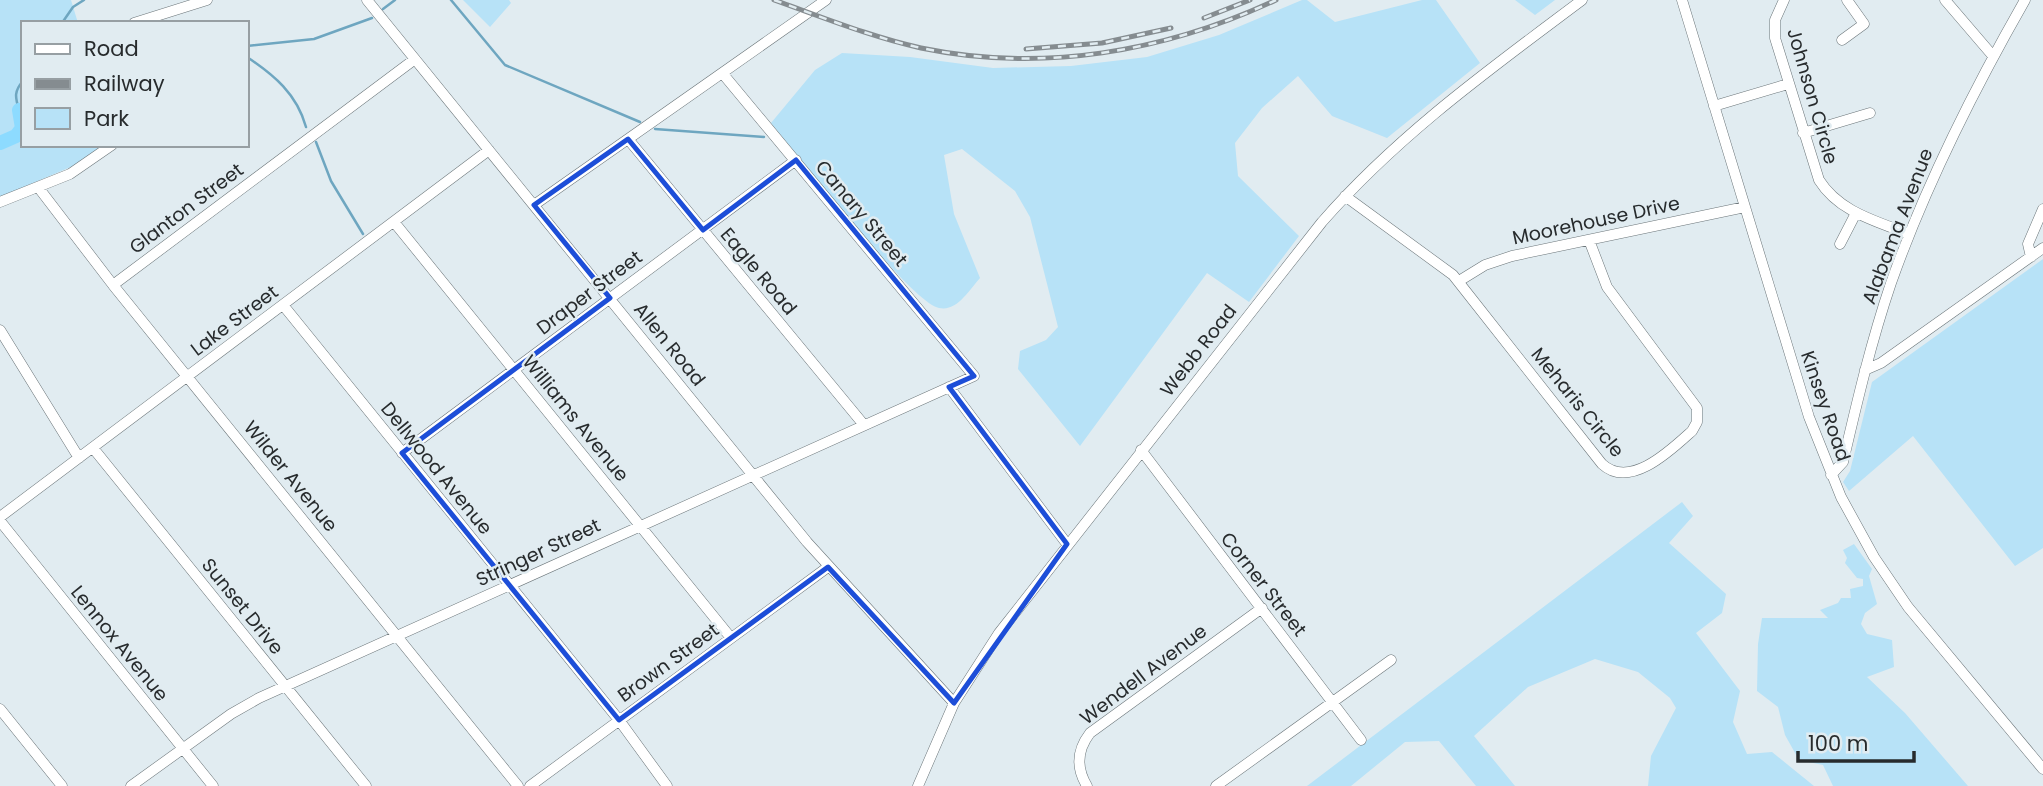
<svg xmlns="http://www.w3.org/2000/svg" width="2043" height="786" viewBox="0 0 2043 786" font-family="Poppins,sans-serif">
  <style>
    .green { fill: #b7e2f7 }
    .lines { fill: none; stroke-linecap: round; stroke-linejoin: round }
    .stream { stroke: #6ea6c0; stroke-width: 2.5 }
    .river { stroke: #8ddbff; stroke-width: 14 }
    .minor-casing { stroke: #6b7579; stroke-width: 11 }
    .minor { stroke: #fff; stroke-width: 10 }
    .rail-casing { stroke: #858c90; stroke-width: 5 }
    .rail { stroke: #e1ecf1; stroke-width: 2.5; stroke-dasharray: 8; stroke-linecap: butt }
    .marked { fill: none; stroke: #1d4ed8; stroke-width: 5; stroke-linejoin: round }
    .labels { text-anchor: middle; stroke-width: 5; stroke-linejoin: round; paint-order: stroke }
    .street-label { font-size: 19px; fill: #272b2d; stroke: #e1ecf1 }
  </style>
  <rect width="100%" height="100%" fill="#e1ecf1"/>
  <path class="green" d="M0,0H71L78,23H23V145H106L80,163L0,197Z
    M463,0H509L511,3L490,27Z
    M1302,0H1307L1335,22L1422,0H1436L1480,63L1387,138L1332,116L1298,76L1262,108L1235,143L1238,176L1299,236L1249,302L1207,273L1080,446L1018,369L1020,351L1046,340L1058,327L1030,217L1015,191L962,149L944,155L954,214L980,278C969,290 957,312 939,308C910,302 797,154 771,123L815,70L842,53L910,57L993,68L1071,66L1147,57L1219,35Z
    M1515,0H1555L1535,15Z
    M2043,259V548L2015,566L1913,436L1849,491L1843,482L1850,471L1872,382Z
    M1682,502L1693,516L1669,543L1726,594L1722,613L1696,633L1740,691L1733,722L1747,754L1772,752L1814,786H1648L1651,756L1676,708L1670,698L1638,672L1595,659L1528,687L1474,736L1515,786H1476L1439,741L1405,742L1351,786H1307Z
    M1854,544L1872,569L1869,576L1877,604L1865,613L1861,624L1867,634L1892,640L1894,667L1867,677L1905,713L1968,786H1833L1823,765L1799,760L1785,735L1778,707L1757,691L1758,644L1762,618H1828L1820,610L1838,603L1841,598H1851L1850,589L1863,586V579L1857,578L1845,563L1847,558L1843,550Z"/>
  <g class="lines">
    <path class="stream" d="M451,0L505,65L640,122
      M383,9L395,0
      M62,23L73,7L84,0
      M247,46L314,39L372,18
      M247,57C274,75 297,94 306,127
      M23,81C14,91 15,97 19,110L23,109
      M655,129L764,137
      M316,142L331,181L363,234"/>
    <path class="river" d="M0,143L16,136L22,128L19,110"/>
    <defs>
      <path id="minor" d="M367,0L807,542L954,703
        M1682,0L1809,417L1841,497L1874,557L1908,607L2043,769
        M1784,0L1775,20V38L1819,180C1839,212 1876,221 1909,234
        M1945,0L1993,56
        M134,23L207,0
        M1842,40L1864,24L1847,0
        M1714,106L1788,84
        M1803,133L1870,113
        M628,139L864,425
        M38,187L113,285L518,786
        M1345,196L1453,275L1602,464C1630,490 1671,450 1692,431L1697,422V408L1607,287L1589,240
        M0,202L70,174L112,145
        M534,205L826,0
        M394,222L731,638
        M1840,244L1856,213
        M2031,257L2028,244L2043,209
        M1459,281L1485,265L1512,256L1745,207
        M113,285L415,59
        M283,305L619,720L667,786
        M0,330L79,458
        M1865,370L1881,363L2043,248
        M949,387L1067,544
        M93,448L366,786
        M1141,450L1361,740
        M402,453L796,160
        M1831,475L1843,462C1857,402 1871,342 1891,283C1926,184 1973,91 2025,0
        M0,517L489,150
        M0,521L213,786
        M0,709L62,786
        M131,786L231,714L259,698L974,376L723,74
        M530,786L828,567
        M918,786L954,703L999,633L1322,222C1398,135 1490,69 1582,0
        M1087,786C1076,768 1077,750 1090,733L1262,608
        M1216,786L1391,660"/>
    </defs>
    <use href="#minor" class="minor-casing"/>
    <use href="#minor" class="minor"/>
    <defs>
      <path id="rail" d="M774,0C822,17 871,37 921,48C1042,73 1165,52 1276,0
        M1204,18L1250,0
        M1026,49L1102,43L1171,28"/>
    </defs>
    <use href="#rail" class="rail-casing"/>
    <use href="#rail" class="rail"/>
  </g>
  <path class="marked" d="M628,139L703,230L796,160L974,376L949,387L1067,544L954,703L828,567L619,720L402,453L610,298L534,205Z"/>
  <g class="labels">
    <g class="street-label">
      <text transform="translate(1813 96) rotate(74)" y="7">Johnson Circle</text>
      <text transform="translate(186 208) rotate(-37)" y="7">Glanton Street</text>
      <text transform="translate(862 213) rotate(50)" y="7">Canary Street</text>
      <text transform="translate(1596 220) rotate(-12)" y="7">Moorehouse Drive</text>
      <text transform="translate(1897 226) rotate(-69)" y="7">Alabama Avenue</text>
      <text transform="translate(759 271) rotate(50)" y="7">Eagle Road</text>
      <text transform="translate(589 292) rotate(-37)" y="7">Draper Street</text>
      <text transform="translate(234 320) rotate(-37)" y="7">Lake Street</text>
      <text transform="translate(670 344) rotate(51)" y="7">Allen Road</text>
      <text transform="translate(1198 350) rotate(-52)" y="7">Webb Road</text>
      <text transform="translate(1578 402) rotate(51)" y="7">Meharis Circle</text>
      <text transform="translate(1826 406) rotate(71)" y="7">Kinsey Road</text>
      <text transform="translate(576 418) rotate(51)" y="7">Williams Avenue</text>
      <text transform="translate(437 468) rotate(51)" y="7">Dellwood Avenue</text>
      <text transform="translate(291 476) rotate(51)" y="7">Wilder Avenue</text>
      <text transform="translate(538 552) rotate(-25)" y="7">Stringer Street</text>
      <text transform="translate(1264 584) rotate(52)" y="7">Corner Street</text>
      <text transform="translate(243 606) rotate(51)" y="7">Sunset Drive</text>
      <text transform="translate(120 643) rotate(51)" y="7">Lennox Avenue</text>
      <text transform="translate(668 662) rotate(-36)" y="7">Brown Street</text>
      <text transform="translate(1143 674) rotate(-37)" y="7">Wendell Avenue</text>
    </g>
  </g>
  <rect x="21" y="21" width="228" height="126" fill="#e1ecf1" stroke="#979fa3" stroke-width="2"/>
  <rect x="35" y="44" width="35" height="10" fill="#ffffff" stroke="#979fa3" stroke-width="2"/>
  <text x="84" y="56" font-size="21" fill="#272b2d">Road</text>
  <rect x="35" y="79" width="35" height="10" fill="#858c90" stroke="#979fa3" stroke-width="2"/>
  <text x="84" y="91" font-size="21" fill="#272b2d">Railway</text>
  <rect x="35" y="108" width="35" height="21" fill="#b7e2f7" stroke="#979fa3" stroke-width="2"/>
  <text x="84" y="126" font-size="21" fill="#272b2d">Park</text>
  <path d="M1798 751v10h116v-10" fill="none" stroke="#272b2d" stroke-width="3.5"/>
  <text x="1808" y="751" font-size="21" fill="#272b2d" stroke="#e1ecf1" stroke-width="5" paint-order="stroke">100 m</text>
</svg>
